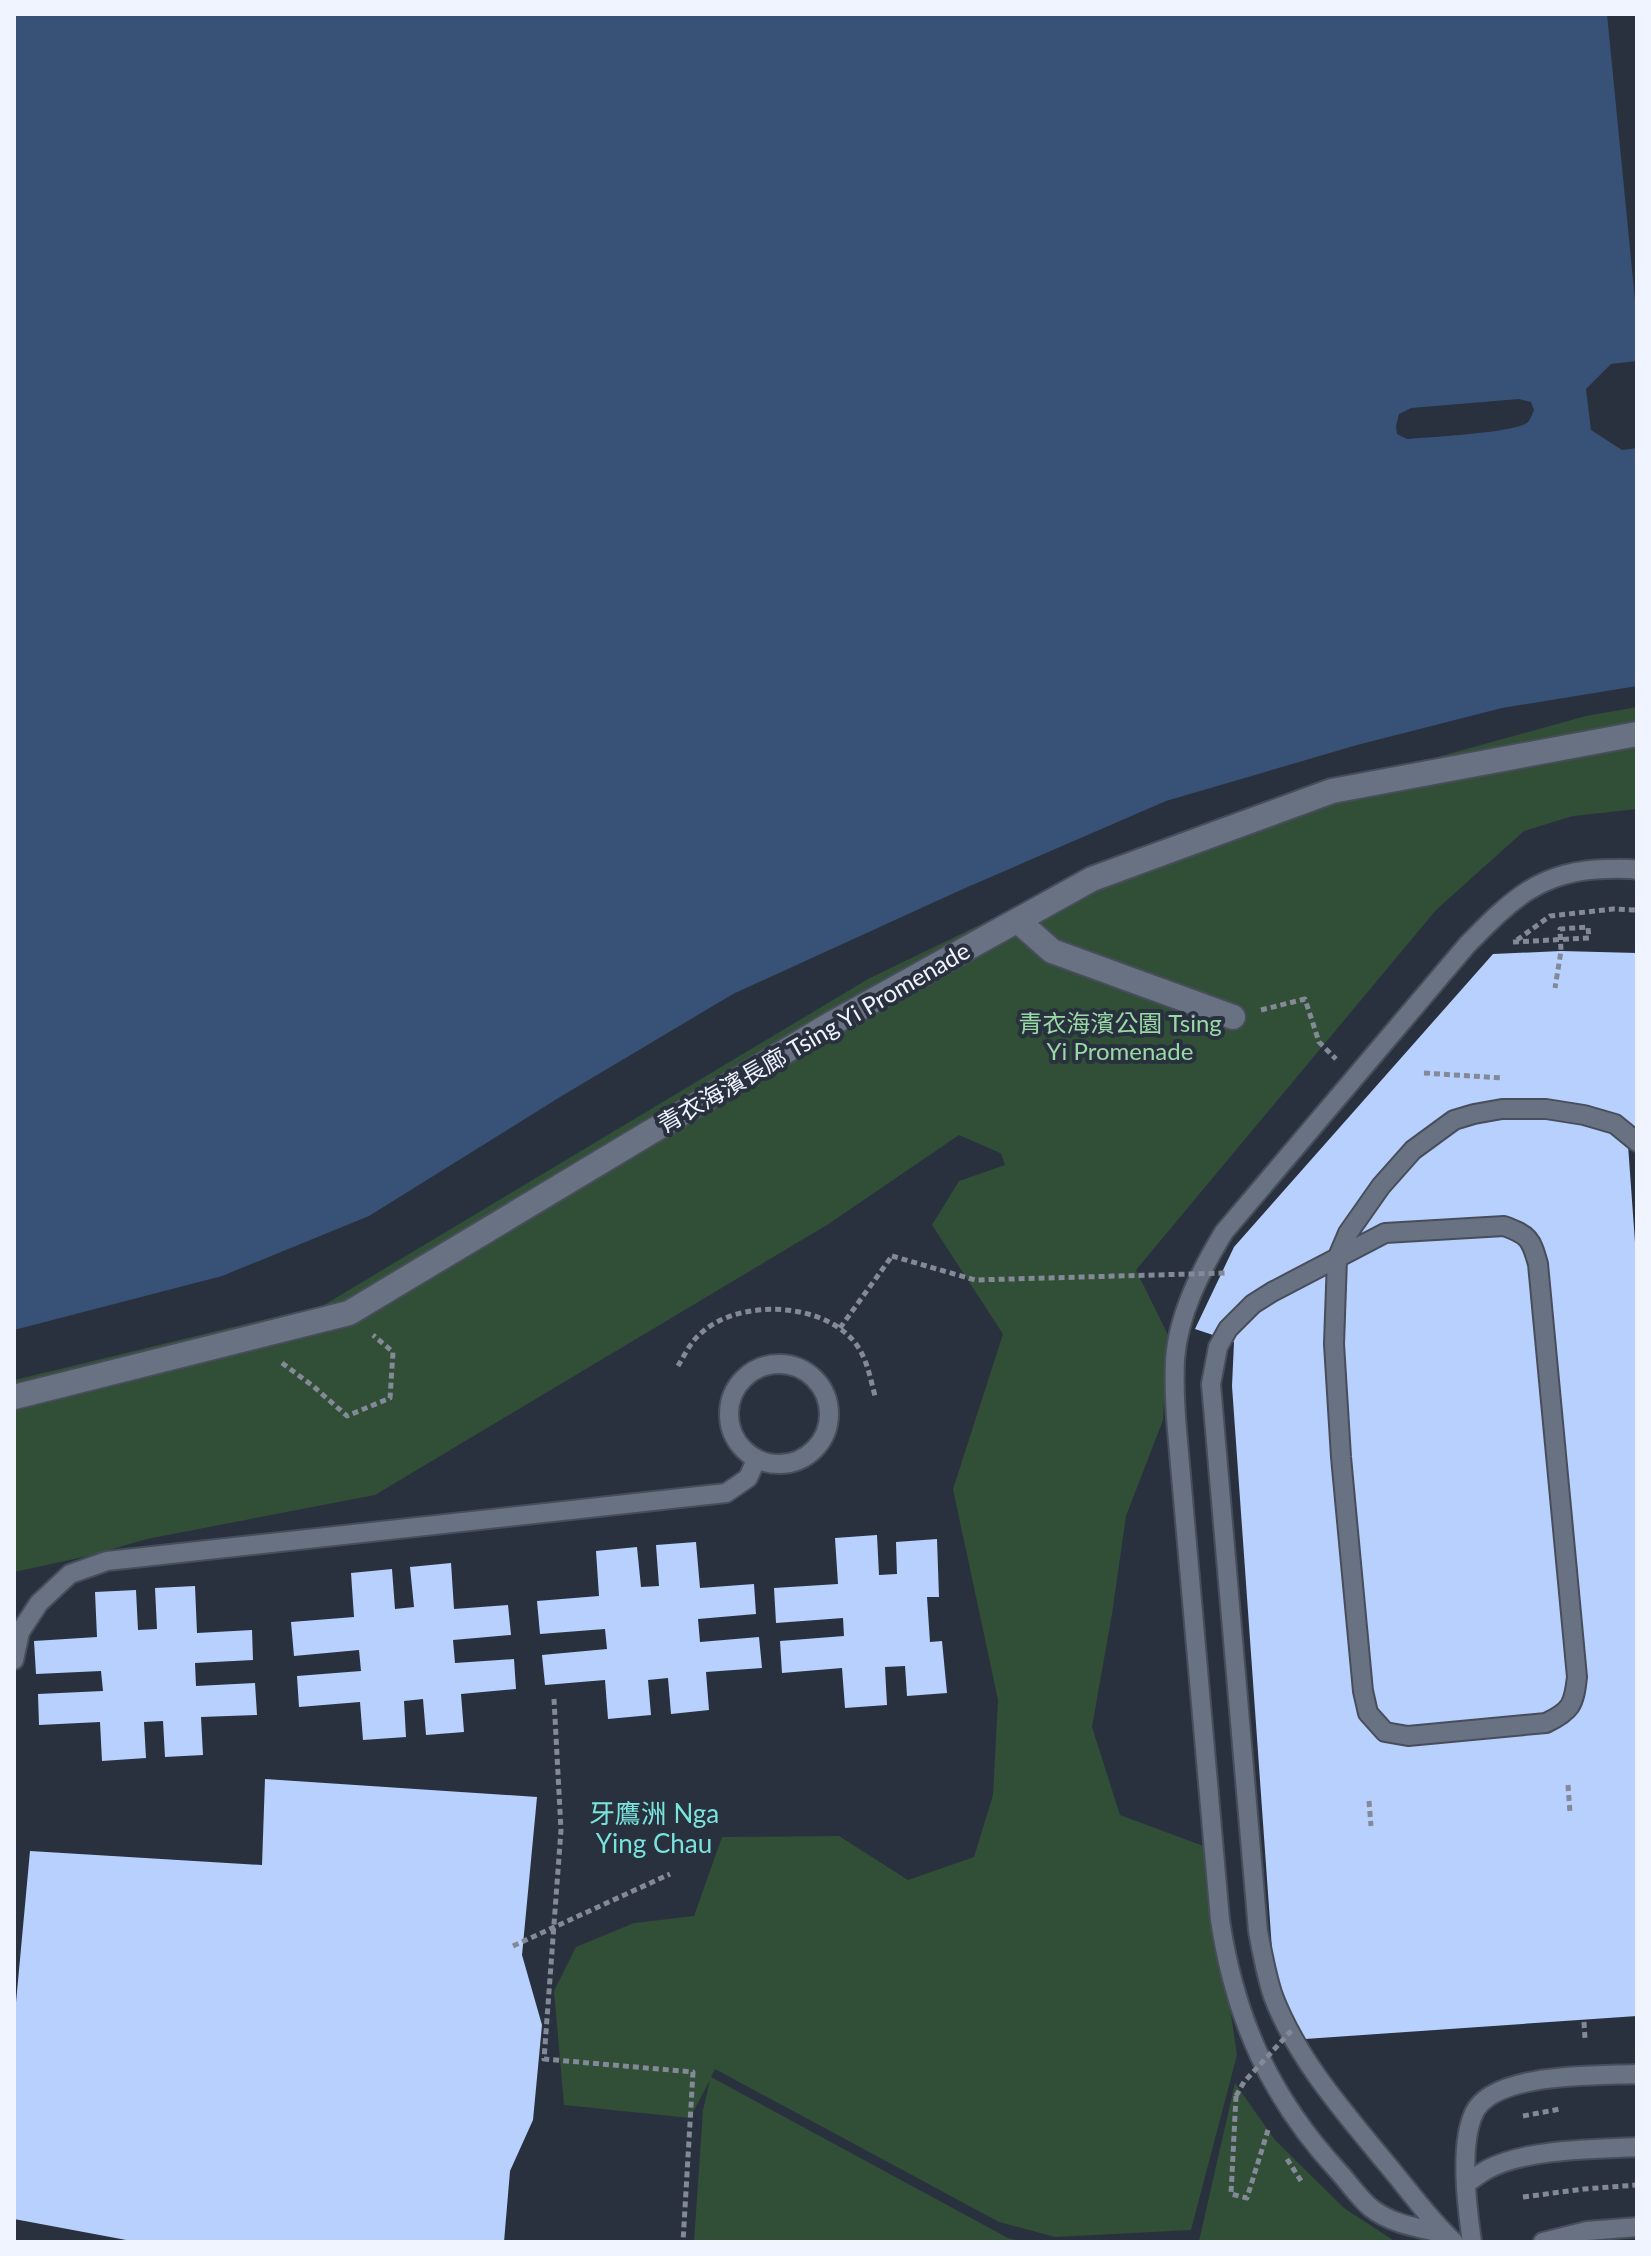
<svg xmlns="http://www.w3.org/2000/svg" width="1651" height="2256" viewBox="0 0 1651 2256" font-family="Lato,'Noto Sans TC',sans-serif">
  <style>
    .green { fill: #314e37 }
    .water { fill: #385176; fill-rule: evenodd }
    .pier { fill: #29313f }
    .building { fill: #b8d0fd }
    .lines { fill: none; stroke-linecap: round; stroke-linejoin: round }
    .lane-casing { stroke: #474e5a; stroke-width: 22 }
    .street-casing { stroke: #474e5a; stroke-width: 28 }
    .path { stroke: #838996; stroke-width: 5; stroke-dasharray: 6 4; stroke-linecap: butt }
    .lane { stroke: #697283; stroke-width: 18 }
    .street { stroke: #697283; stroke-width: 24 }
    .path-bridge { stroke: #838996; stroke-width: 5; stroke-dasharray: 6 4; stroke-linecap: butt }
    .labels { text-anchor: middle; stroke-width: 8; stroke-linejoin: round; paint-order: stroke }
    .park-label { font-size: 24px; fill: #98d9a4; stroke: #29313f }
    .street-label { font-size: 24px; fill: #eff4fe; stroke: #29313f }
    .neighbourhood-label { font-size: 26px; fill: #79e4dd; stroke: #29313f }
  </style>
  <rect width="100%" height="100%" fill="#29313f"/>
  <path class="green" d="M1637,707V809L1573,816L1524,831L1436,910L1136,1270L1168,1335L1163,1420L1126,1516L1112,1614L1092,1727L1120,1815L1206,1847L1237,2055L1191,2230L1055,2237L999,2222L715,2069L711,2077L1008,2238L1024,2242H694L703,2110L710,2080L690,2118L564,2105L554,1991L576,1947L634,1923L694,1916L722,1837L839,1836L908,1880L974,1857L993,1795L998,1700L953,1489L1003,1334L932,1225L959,1181L1005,1165L1001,1154L998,1152L959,1135L827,1225L375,1495L147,1539L88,1556L14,1572V1380L324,1305L868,979L1039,896L1235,813L1586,716Z
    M1235,2083L1275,2140L1344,2208L1396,2242H1193L1199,2241Z"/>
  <path class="water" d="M14,14H1637V361L1611,364L1586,389L1591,430L1622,450L1637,448V686L1502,708L1357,745L1166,801L963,889L733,994L560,1097L369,1216L222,1276L14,1330ZM1519,399L1531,402L1534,410C1532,414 1531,419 1528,422C1516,433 1427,437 1407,439L1397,434L1396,426L1399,414L1411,408Z"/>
  <path class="pier" d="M1607,14H1637V321L1625,198Z"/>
  <path class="building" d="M1561,951L1637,953V1137L1628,1145L1637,1270V2016L1305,2039L1277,2020L1232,1386L1234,1342L1195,1329L1234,1247L1493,954Z
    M877,1535L879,1575L897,1574L896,1542L937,1539L939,1597H927L930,1642L942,1641L947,1693L907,1696L905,1666L885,1667L887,1705L845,1708L842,1668L782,1673L780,1641L844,1636L843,1618L776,1623L774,1588L838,1584L835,1538Z
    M696,1542L700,1588L754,1584L756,1614L698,1619L700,1642L759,1637L762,1668L706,1672L709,1710L671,1714L668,1678L648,1680L651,1715L608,1719L605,1680L545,1685L542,1655L607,1649L605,1629L540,1634L537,1601L599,1596L596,1551L637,1547L641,1587L659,1586L656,1545Z
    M451,1563L454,1609L508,1605L511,1635L453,1640L455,1663L514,1659L516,1689L461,1694L464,1732L426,1735L423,1699L404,1701L406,1737L363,1740L360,1702L299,1707L297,1676L361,1671L359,1650L294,1656L291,1622L354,1617L351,1573L392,1569L395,1609L414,1607L410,1567Z
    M195,1586L197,1633L252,1630L253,1660L195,1663L196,1686L255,1683L257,1715L201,1717L203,1755L165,1757L163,1721L144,1722L146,1758L102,1761L100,1722L39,1725L38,1694L103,1691L101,1671L36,1674L34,1641L97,1637L95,1592L136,1590L138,1630L157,1629L155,1588Z
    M265,1779L537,1797L522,1955L542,2025L533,2120L510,2171L504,2242H137L14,2219V2024L30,1851L262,1865Z"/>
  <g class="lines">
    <defs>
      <path id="lane" d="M729 1414a50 50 0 1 1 100 0a50 50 0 1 1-100 0Z
        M14,1660L20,1632L39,1603L70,1574L107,1561L726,1493L748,1478L756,1460
        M1467,2183C1474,2178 1481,2173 1488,2169C1526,2149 1594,2149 1637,2147
        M1446,2234C1420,2228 1393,2225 1371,2208C1359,2198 1349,2183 1338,2171C1270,2097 1235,2019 1220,1920L1177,1430C1175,1407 1174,1384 1175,1360C1178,1315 1201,1270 1224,1232L1467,945C1510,901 1540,870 1606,869C1616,869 1627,868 1637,870
        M1454,2242C1429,2219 1408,2189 1386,2163C1344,2112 1297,2059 1273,1996C1266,1975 1262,1953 1258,1931L1211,1384L1218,1347L1228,1329L1253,1304L1272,1292L1385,1233L1504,1226C1529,1235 1531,1239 1538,1264L1577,1677C1574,1705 1571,1711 1546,1723L1408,1736L1385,1732L1368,1713L1363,1691L1341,1457L1334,1344L1337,1259L1348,1233L1381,1186L1413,1150L1454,1120L1474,1114L1502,1109H1546L1584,1115L1615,1124L1637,1142
        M1472,2242C1467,2207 1459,2145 1474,2113C1493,2072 1597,2076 1637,2074
        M1543,2242L1587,2231L1637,2227"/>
      <path id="street" d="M1018,921L1052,951L1233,1017
        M14,1397L349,1313L829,1025L1092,879L1332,791L1637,734"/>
    </defs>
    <use href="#lane" class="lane-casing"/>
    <use href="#street" class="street-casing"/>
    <path class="path" d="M1517,940L1550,916L1613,909L1637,910
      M1513,942L1589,938L1588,927L1560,929L1561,951L1555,988
      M1261,1010L1305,999L1319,1042L1336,1059
      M1424,1073L1503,1078
      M840,1328L892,1256
      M282,1363L313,1386L347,1416L390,1398L393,1352L373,1335
      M678,1366C684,1356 690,1343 699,1335C736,1298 824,1301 856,1344C867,1359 870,1377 875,1396
      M554,1699L561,1830L544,2059L693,2072L683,2242
      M1568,1785L1570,1813
      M1369,1801L1371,1826
      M1584,2022L1585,2039
      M1236,2096L1231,2194L1247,2198L1268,2130
      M1523,2116L1560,2109
      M1287,2159L1303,2184
      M1523,2197L1584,2189L1637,2185"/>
    <use href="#lane" class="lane"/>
    <use href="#street" class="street"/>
    <path class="path-bridge" d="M892,1256L975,1280L1226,1273
      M513,1946L670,1874
      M1236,2096L1244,2082L1292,2030"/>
  </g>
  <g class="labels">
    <g class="park-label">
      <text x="1120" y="1032">青衣海濱公園 Tsing<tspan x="1120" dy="28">Yi Promenade</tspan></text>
    </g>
    <g class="street-label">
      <text transform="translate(814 1038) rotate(-30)" y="8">青衣海濱長廊 Tsing Yi Promenade</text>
    </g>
    <g class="neighbourhood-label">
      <text x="654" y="1823">牙鷹洲 Nga<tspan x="654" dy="30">Ying Chau</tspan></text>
    </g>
  </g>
  <rect width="1651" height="2256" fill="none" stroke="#eff4fe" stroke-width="32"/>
</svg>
